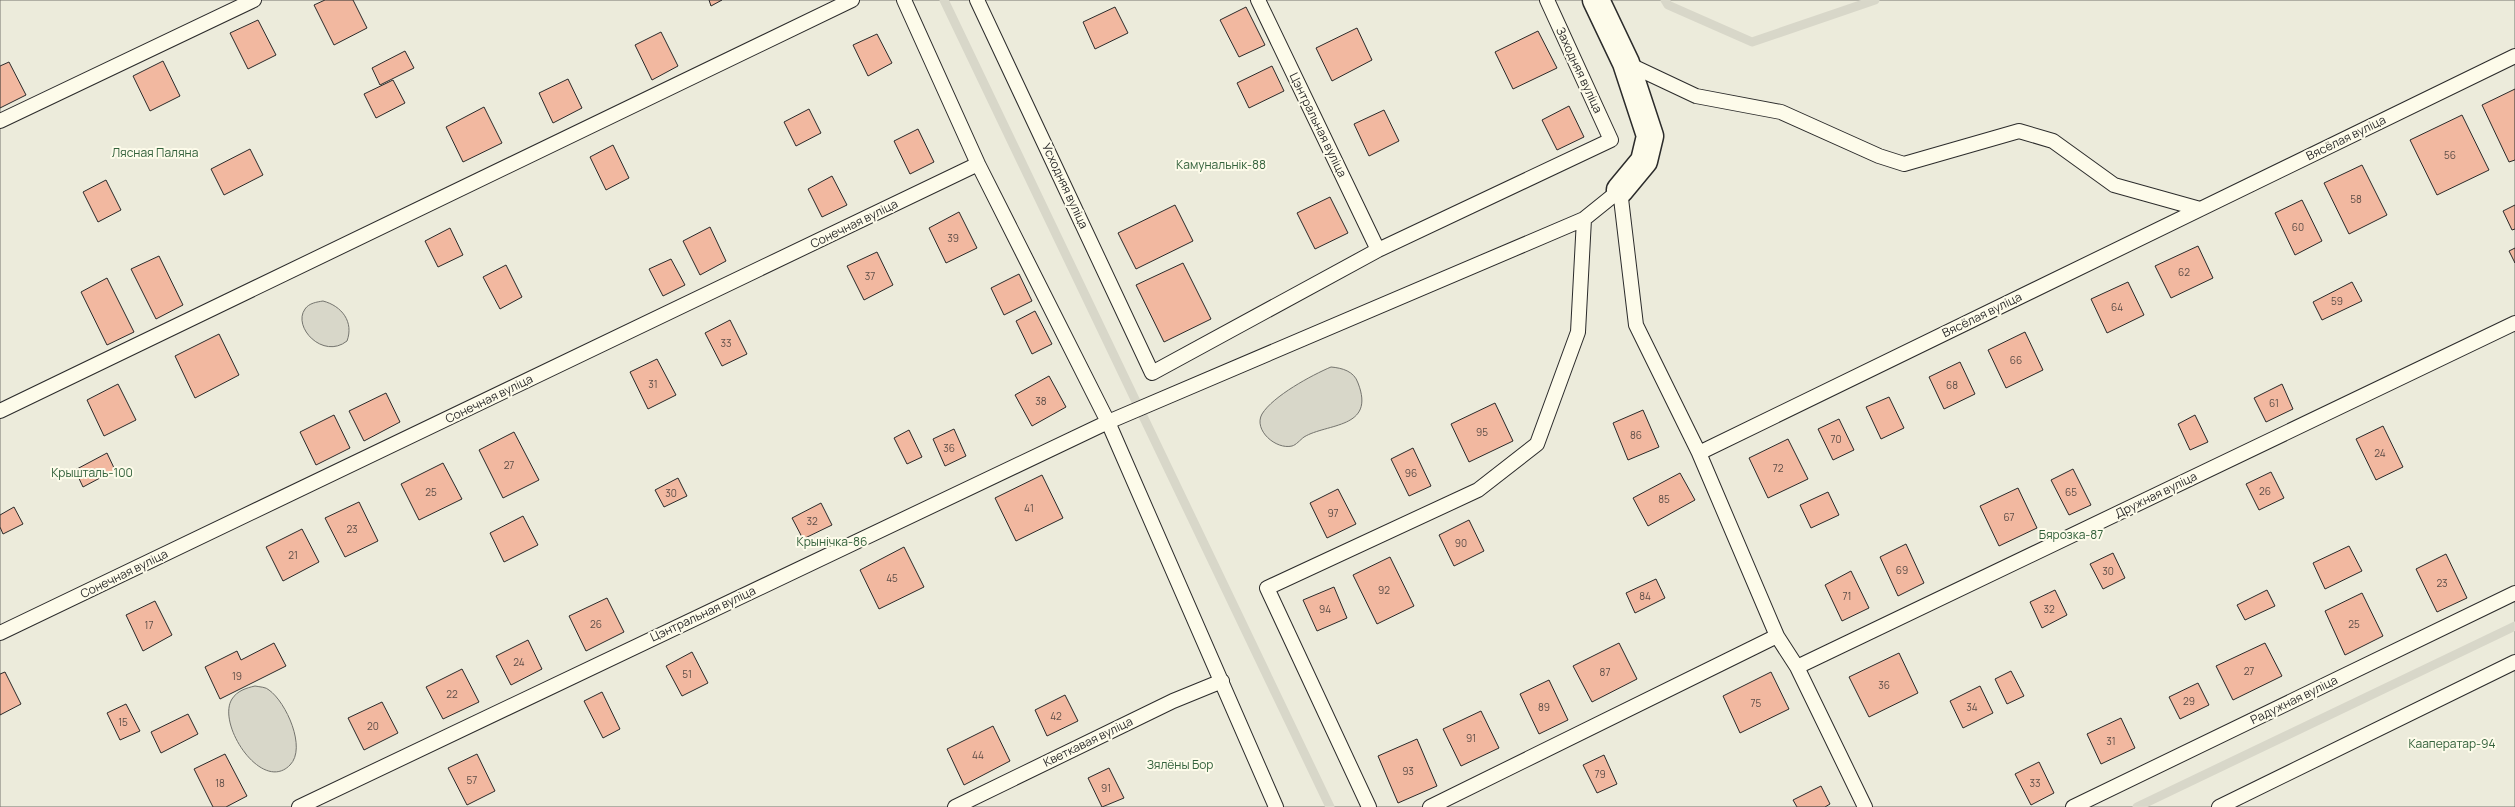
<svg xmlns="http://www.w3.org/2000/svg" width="2515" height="807" viewBox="0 0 2515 807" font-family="Manrope,sans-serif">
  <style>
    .green { fill: #ecebdb; stroke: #74746e }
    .water { fill: #d8d7c9; stroke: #74746e }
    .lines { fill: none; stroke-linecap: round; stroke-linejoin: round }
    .stream { stroke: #d8d7c9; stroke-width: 9 }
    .building { fill: #f2b8a0; stroke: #2b2b2b }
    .service-casing { stroke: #2b2b2b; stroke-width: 16 }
    .minor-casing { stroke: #2b2b2b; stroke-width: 29 }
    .service { stroke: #fdfbea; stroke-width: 14 }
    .minor { stroke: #fdfbea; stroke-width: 26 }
    .labels { text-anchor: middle; stroke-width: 4; stroke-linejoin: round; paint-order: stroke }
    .number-label { font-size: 10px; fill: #5d4e48 }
    .street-label { font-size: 12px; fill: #2b2b2b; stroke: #fdfbea }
    .park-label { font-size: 12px; fill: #34623c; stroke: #fdfbea }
  </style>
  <rect width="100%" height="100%" fill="#fdfbea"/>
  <path class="green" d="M0,0H2515V807H0Z"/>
  <path class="water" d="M323,301C342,306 354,322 347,341C323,360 292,327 305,309C309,303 317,302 323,301Z
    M1331,367C1342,368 1354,371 1358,383C1376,429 1327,423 1304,437C1300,440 1296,445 1292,446C1276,450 1253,430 1262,414C1273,396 1312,375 1331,367Z
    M255,686C260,687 266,687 269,690C286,702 307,748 290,765C262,794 216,724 232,699C237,691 246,688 255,686Z"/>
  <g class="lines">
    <path class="stream" d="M944,0L1330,807
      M1665,0L1668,5L1752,42L1875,0
      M2137,807L2515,626"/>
  </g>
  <path class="building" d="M325,0H353L367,28L334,45L314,5Z
    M709,0H722L711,6Z
    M1115,7L1128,33L1095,49L1083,22Z
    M1246,7L1265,45L1239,57L1220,20Z
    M258,20L276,55L248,69L230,33Z
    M1357,28L1372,60L1332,81L1316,48Z
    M1538,31L1557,68L1513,89L1495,52Z
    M661,32L678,66L652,80L635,45Z
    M877,34L892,63L868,76L853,45Z
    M405,51L414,68L380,85L372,68Z
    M163,61L180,96L150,111L133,76Z
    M9,62L26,95L0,108V66Z
    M1272,66L1284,91L1249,108L1237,83Z
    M568,79L582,108L553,123L539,93Z
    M393,80L405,103L376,118L364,94Z
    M2515,89V160L2509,162L2482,105Z
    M1569,106L1584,137L1557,150L1542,120Z
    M484,107L502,143L463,162L446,127Z
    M809,109L821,133L796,146L784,122Z
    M1384,110L1399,141L1369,156L1354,124Z
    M2462,115L2489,170L2437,195L2410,140Z
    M918,129L934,162L910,174L894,141Z
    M613,145L629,178L606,190L590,157Z
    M250,149L263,175L224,195L211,169Z
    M2362,165L2387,215L2349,234L2324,183Z
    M832,176L847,205L822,217L808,189Z
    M106,180L121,210L98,222L83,192Z
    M1330,197L1348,233L1315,249L1297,213Z
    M2302,200L2322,241L2295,255L2275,213Z
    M1175,205L1193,241L1136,269L1118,233Z
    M2515,205V229L2512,230L2503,211Z
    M959,212L977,248L946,263L929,228Z
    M710,227L726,261L700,275L683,241Z
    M450,228L463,255L438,267L425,241Z
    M2198,246L2213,278L2171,298L2155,266Z
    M2515,248V263L2509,251Z
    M877,252L893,285L864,300L847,266Z
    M159,256L183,305L156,319L131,269Z
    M671,259L685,285L663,296L649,269Z
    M1183,263L1211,319L1164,342L1136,285Z
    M506,265L522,297L500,309L483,277Z
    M1019,274L1032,301L1004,315L991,288Z
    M107,278L134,332L107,345L81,292Z
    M2128,282L2144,315L2107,333L2091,299Z
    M2352,282L2362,301L2322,320L2313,302Z
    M1035,311L1052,344L1032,354L1016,321Z
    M730,320L747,354L722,366L705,333Z
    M2025,332L2043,370L2006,388L1988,350Z
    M219,334L239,375L195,398L175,356Z
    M657,359L676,395L648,409L630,372Z
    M1960,362L1975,394L1944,409L1929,377Z
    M1049,376L1066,407L1032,426L1015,395Z
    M118,384L136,420L104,436L87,400Z
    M2282,384L2293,409L2266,422L2254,398Z
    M386,393L400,422L364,441L349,411Z
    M1889,397L1904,428L1881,439L1866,407Z
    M1495,403L1513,441L1469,462L1451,424Z
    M1643,410L1659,447L1628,460L1613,423Z
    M334,415L350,448L316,465L300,432Z
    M2195,415L2208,442L2190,450L2178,424Z
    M1839,419L1854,450L1833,460L1818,429Z
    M2383,426L2403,467L2376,480L2356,439Z
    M954,429L966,456L945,466L933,439Z
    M909,430L922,457L907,464L894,438Z
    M514,432L539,480L503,498L479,450Z
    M1788,439L1808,479L1768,498L1749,458Z
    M1413,448L1431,486L1409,496L1391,459Z
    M107,453L115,470L83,487L75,470Z
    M443,463L462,499L419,520L401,484Z
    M2073,469L2091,505L2069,515L2051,480Z
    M2271,472L2284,498L2259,510L2246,484Z
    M1680,473L1695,500L1648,526L1633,498Z
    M1042,475L1063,518L1016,541L995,498Z
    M678,478L687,496L664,507L655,490Z
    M2018,488L2037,528L1999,546L1980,506Z
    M1338,489L1356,524L1327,538L1310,503Z
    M1828,492L1839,515L1811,528L1800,505Z
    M359,502L378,541L345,557L325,518Z
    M821,503L832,525L803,539L792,518Z
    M14,507L23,524L3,534L0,527V515Z
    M523,516L538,545L504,562L490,533Z
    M1469,520L1484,551L1454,566L1439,535Z
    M302,529L319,562L283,581L266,547Z
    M1906,544L1924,583L1898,596L1880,557Z
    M2349,546L2362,571L2325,589L2313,563Z
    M904,547L924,587L879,609L860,570Z
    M2113,553L2125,578L2103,589L2090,564Z
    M2446,554L2467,598L2437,612L2416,569Z
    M1390,557L1414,606L1377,624L1353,575Z
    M1851,571L1869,608L1842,621L1825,585Z
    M1656,579L1665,598L1635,613L1626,593Z
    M1334,587L1347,618L1317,631L1303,600Z
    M2055,590L2067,615L2042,628L2030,602Z
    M2267,590L2275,606L2245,620L2237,605Z
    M2362,593L2383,636L2345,655L2325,611Z
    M607,598L624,632L586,651L569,616Z
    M155,601L172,635L143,651L126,615Z
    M528,640L542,669L511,685L496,656Z
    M274,643L286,666L220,699L205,667L237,651L241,660Z
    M1619,643L1637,679L1592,702L1573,666Z
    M2265,643L2282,676L2233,700L2216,666Z
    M692,652L708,683L682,696L666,666Z
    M1899,653L1918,693L1869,717L1849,677Z
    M462,669L479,702L443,719L426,687Z
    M2011,671L2024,696L2007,704L1995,679Z
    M5,672L21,704L0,715V674Z
    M1771,672L1789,709L1740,733L1723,696Z
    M1549,680L1568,720L1539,734L1520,694Z
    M2198,683L2209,705L2180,719L2169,697Z
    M1980,686L1993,713L1963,728L1950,701Z
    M602,692L620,729L603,738L584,701Z
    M1065,695L1078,721L1047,736L1035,710Z
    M382,702L398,733L364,750L348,718Z
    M126,704L140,731L120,740L107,713Z
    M1481,711L1499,748L1461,766L1443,729Z
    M188,714L198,734L161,753L151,732Z
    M2121,718L2135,748L2101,764L2087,734Z
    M993,726L1010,761L964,785L947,749Z
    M1417,739L1437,786L1398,803L1378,756Z
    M225,754L247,796L226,807H213L194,769Z
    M477,754L495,791L467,805L448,768Z
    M1604,755L1617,784L1597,793L1583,765Z
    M2039,762L2054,793L2031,805L2015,774Z
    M1109,768L1124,798L1102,807L1088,778Z
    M1821,786L1830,804L1825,807H1797L1793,800Z"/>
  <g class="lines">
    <defs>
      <path id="service" d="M904,0L978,164L1108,422L1276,807
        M977,0L1152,373L1378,250L1611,140L1547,0
        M1258,0L1378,250
        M1626,63L1696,96L1781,112L1879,156L1904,164L2019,131L2053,141L2114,185L2200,209
        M0,121L254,0
        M1620,190L1636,325L1699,453L2515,56
        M0,411L852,0
        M1699,453L1777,636L1797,667L1865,807
        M0,633L978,164
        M1797,667L2515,323
        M299,807L1108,422L1584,219L1620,190
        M955,807L1173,701L1222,681
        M1369,807L1267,588L1478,490L1537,444L1578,332L1584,219
        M1430,807L1777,636
        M2073,807L2515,593
        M2219,807L2515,662"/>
      <path id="minor" d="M1596,0L1626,63L1650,136L1644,161L1620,190"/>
    </defs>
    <use href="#service" class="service-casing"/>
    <use href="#minor" class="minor-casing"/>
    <use href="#service" class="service"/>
    <use href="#minor" class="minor"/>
  </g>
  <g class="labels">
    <g class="number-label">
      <text x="2450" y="159">56</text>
      <text x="2356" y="203">58</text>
      <text x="2298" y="231">60</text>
      <text x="953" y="242">39</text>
      <text x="2184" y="276">62</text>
      <text x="870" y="280">37</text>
      <text x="2337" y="305">59</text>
      <text x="2117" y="311">64</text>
      <text x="726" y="347">33</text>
      <text x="2016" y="364">66</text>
      <text x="653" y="388">31</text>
      <text x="1952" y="389">68</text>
      <text x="1041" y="405">38</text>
      <text x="2274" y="407">61</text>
      <text x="1482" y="436">95</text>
      <text x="1636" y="439">86</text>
      <text x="1836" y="443">70</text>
      <text x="949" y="452">36</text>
      <text x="2380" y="457">24</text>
      <text x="509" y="469">27</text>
      <text x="1778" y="472">72</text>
      <text x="1411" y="477">96</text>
      <text x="2265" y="495">26</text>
      <text x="431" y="496">25</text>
      <text x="2071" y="496">65</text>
      <text x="671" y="497">30</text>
      <text x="1664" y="503">85</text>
      <text x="1029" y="512">41</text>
      <text x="1333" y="517">97</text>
      <text x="2009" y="521">67</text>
      <text x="812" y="525">32</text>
      <text x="352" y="533">23</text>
      <text x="1461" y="547">90</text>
      <text x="293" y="559">21</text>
      <text x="1902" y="574">69</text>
      <text x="2108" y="575">30</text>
      <text x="892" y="582">45</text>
      <text x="2442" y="587">23</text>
      <text x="1384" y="594">92</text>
      <text x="1645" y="600">84</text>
      <text x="1847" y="600">71</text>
      <text x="1325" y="613">94</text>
      <text x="2049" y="613">32</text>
      <text x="596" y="628">26</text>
      <text x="2354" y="628">25</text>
      <text x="149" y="629">17</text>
      <text x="519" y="666">24</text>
      <text x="2249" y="675">27</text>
      <text x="1605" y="676">87</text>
      <text x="687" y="678">51</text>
      <text x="237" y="680">19</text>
      <text x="1884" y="689">36</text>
      <text x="452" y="698">22</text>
      <text x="2189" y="705">29</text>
      <text x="1756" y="707">75</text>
      <text x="1544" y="711">89</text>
      <text x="1972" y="711">34</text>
      <text x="1056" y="720">42</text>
      <text x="123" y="726">15</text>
      <text x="373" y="730">20</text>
      <text x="1471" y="742">91</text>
      <text x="2111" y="745">31</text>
      <text x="978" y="759">44</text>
      <text x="1408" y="775">93</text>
      <text x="1600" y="778">79</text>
      <text x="472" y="784">57</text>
      <text x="220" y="787">18</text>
      <text x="2035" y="787">33</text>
      <text x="1106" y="792">91</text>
    </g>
    <g class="street-label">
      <text transform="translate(1579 70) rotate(65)" y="4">Заходняя вуліца</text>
      <text transform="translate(1318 125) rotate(64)" y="4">Цэнтральная вуліца</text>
      <text transform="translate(2346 138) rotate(-26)" y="4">Вясёлая вуліца</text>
      <text transform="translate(1065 186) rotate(65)" y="4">Усходняя вуліца</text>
      <text transform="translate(854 224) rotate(-26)" y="4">Сонечная вуліца</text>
      <text transform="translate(1982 315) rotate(-26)" y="4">Вясёлая вуліца</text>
      <text transform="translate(489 399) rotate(-26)" y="4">Сонечная вуліца</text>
      <text transform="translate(2156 495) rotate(-26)" y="4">Дружная вуліца</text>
      <text transform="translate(124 574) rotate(-26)" y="4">Сонечная вуліца</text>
      <text transform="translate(703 614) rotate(-25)" y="4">Цэнтральная вуліца</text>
      <text transform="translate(2294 700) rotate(-26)" y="4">Радужная вуліца</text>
      <text transform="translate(1088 742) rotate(-26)" y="4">Кветкавая вуліца</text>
    </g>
    <g class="park-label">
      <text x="155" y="157">Лясная Паляна</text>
      <text x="1221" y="169">Камунальнік-88</text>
      <text x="92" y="477">Крышталь-100</text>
      <text x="2071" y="539">Бярозка-87</text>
      <text x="832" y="546">Крынічка-86</text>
      <text x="2452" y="748">Кааператар-94</text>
      <text x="1180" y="769">Зялёны Бор</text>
    </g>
  </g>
</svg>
